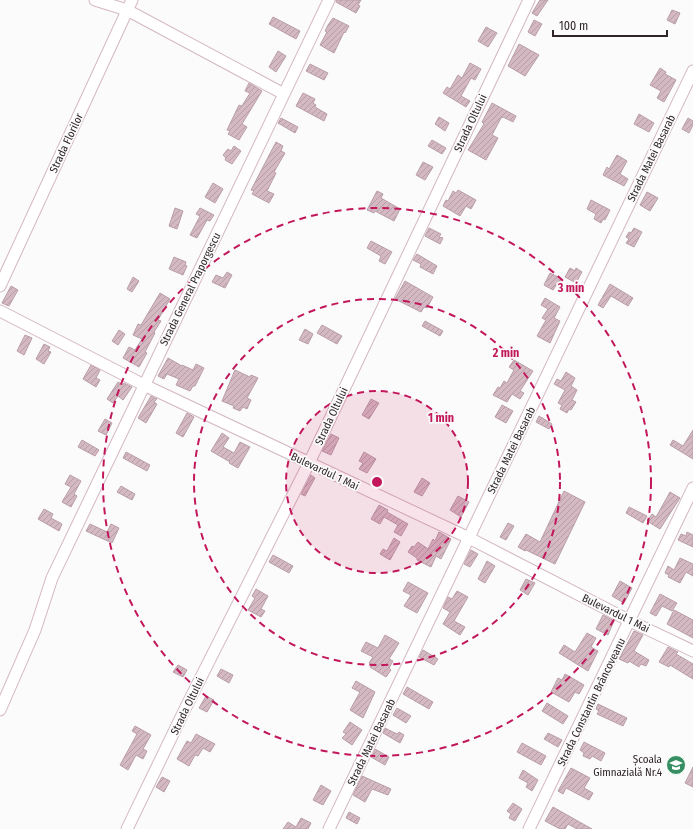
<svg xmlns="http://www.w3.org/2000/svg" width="693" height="829" viewBox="0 0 693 829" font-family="'Fira Sans Condensed',sans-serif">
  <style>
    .building { fill: url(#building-hatch); stroke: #b99ea8 }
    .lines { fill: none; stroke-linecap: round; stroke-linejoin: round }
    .minor-casing { stroke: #d4b7c2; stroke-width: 13 }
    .minor { stroke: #fff; stroke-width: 11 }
    .ring { fill: none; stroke: #c2185b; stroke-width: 2; stroke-dasharray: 7 5 }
    .labels { text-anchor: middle; stroke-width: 3.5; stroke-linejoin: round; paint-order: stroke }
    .street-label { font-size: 11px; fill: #30262a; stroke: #fbfbfb }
    .poi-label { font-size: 11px; fill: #30262a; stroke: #fbfbfb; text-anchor: end }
    .centre { fill: #c2185b; stroke: #fbfbfb; stroke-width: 2 }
    .ring-label { font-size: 12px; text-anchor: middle; font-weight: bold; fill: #c2185b; stroke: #fbfbfb; stroke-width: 3.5; stroke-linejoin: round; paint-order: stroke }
  </style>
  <defs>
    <pattern id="building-hatch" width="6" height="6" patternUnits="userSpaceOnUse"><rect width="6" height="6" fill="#d4b8c2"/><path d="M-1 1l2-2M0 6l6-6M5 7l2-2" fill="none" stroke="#b69ea7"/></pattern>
  </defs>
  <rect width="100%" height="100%" fill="#fbfbfb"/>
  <path class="building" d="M336,0H361L358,5L360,6L356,13L336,2Z
    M540,0H548L537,16L532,13Z
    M672,10L680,13L675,24L667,20Z
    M273,17L300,31L296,39L269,24Z
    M333,18L349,26L345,33L344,32L334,53L320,45L327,32L325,31L328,25Z
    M534,20L542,24L535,36L528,32Z
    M486,27L497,33L488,47L478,41Z
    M519,44L539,55L525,76L508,66Z
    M278,51L286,56L276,72L269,67Z
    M470,63L481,69L475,80L471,78L461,96L470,101L466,107L443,93L447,87L450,89L458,75L462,78Z
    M310,64L328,73L324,80L306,71Z
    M660,68L666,72L665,74L676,80L664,102L657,98L661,91L650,85Z
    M249,83L262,91L242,124L247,127L239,140L228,134L230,131L227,130L239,105L242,106L250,93L245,91Z
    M303,93L315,99L313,103L316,105L315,107L327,114L324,121L296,106Z
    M492,103L516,116L513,122L503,117L501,118L492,135L498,138L486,160L468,150L484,124L482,122Z
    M639,114L654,123L649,132L634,124Z
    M439,117L449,123L445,131L435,124Z
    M281,118L298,127L295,133L278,123Z
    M688,118L693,121V125L689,133L682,129Z
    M432,140L446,148L442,154L428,146Z
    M276,142L283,146L281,151L285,153L274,172L276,173L267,191L274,194L269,203L252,194L254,191L251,190Z
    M234,146L241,151L232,164L225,160L226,158L223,155L228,149L231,151Z
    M617,155L627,161L620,174L628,179L624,186L603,175L607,167L609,169Z
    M423,162L433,167L425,180L416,175Z
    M213,183L223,189L215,203L205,197Z
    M458,190L476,200L471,209L466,206L460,216L443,206L446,200L448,201L453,191L456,193Z
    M377,191L383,194L381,198L400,209L394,221L375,211L374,213L367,210Z
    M647,192L658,198L650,211L640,205Z
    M591,200L610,210L605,220L603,219L601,223L594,219L596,214L587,209Z
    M175,208L183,211L177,229L169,226Z
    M200,208L214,215L210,221L207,220L197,238L190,235L200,216L196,214Z
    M429,228L441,234L439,237L443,238L440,244L425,236Z
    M634,228L642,232L634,247L626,243L629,239L626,237L629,232L631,233Z
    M371,241L392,252L385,264L379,261L381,256L367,248Z
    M417,254L437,266L433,274L420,267L421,264L413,260Z
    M174,257L186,262L185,265L187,266L183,275L169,269Z
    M570,268L575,271L576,268L582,272L576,283L565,277Z
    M227,272L232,275L225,288L212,282L216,275L223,278Z
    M550,273L562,279L558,285L557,284L553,290L544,285Z
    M133,277L139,281L132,292L127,289Z
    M405,281L433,297L427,308L424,307L421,312L395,299Z
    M610,284L633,298L628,306L611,296L603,308L598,305Z
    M11,286L18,290L9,306L2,303Z
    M160,293L170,299L158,320L161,321L154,332L155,333L145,352L147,353L139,367L123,358L129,347L135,350L142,339L133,335L138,324L141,325Z
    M545,298L560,307L554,318L560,321L550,343L537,336L546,320L542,318L548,309L541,305Z
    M425,321L443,331L440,336L422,326Z
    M322,325L342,336L337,344L317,333Z
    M305,329L313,334L308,344L299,340Z
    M119,330L125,334L118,345L112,341Z
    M25,335L32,338L24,355L17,351Z
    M44,344L50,347L48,351L51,352L44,364L36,359Z
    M168,358L182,366V365L193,370L196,364L204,368L195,386H193L190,391L176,385L179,379L167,374L164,379L158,376Z
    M514,360L533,371L520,391L524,393L520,399L512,394L507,402L493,395L498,387L500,388L504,381L507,383L514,370L509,367Z
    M91,365L100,370L96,378L100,380L96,387L83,379Z
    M235,370L250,377L251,375L258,378L247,398L251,400L247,409L243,407L240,411L233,408L234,406L222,401Z
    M566,372L575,378L571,386L577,390L572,400L576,402L571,410L569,409L567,413L560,409L562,405L558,403L565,390L554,384L557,379L561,381Z
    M118,382L123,385L124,383L132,387L123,400L118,396L113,403L107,399Z
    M151,396L157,399L154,402L157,404L146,423L138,418Z
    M371,399L379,403L369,419L362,415Z
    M502,405L513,411L506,423L495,417Z
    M187,413L194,417L183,437L176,433Z
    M539,416L552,424L549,429L536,422Z
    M105,419L112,423L106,435L98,431Z
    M693,430V459L670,445L673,440L683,446Z
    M222,433L229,438L223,447L234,453L240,442L250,447L238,468L229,463L230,462L211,451Z
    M331,434L339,438L331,455L322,451Z
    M82,440L99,450L95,456L78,447Z
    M126,452L150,465L147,471L123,458Z
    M364,452L376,459L367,473L359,469L363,463L359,461Z
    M70,475L81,481L74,494L77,496L71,507L62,502L71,487L65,484Z
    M311,475L315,478L305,496L301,494Z
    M422,478L430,483L422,496L414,492Z
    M121,486L135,494L132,500L117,492Z
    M564,491L585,502L555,564L526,550L525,551L518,547L526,534L540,542Z
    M670,492L680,498L660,529L647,521L652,514L656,517Z
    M458,496L469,502L461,517L450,510Z
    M379,505L388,510L387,512L408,524L401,536L394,532L398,525L384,517L380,524L371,519Z
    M629,507L647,516L643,523L626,513Z
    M44,509L53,514L51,518L62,524L59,531L38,519Z
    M508,523L514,526L506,540L500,537Z
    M90,524L107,532L111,524L119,528L112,543L86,531Z
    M439,532L451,539L441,559L436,556L431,567L417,560V558L408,552L412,546L414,547L418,542L428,549L433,539L435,541Z
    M687,532L693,535V547L678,540L681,534L686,536Z
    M394,538L400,542L390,560L380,554L383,549L387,551Z
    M471,550L478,554L470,567L464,564Z
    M273,555L293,566L289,573L269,562Z
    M680,558L693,564V576L686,572L680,583L668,577L669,575L665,573L668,566L674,570Z
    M487,561L495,566L485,583L478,579Z
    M526,579L535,583L528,595L520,590Z
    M620,581L632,588L624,603L612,596Z
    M408,582L428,593L417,613L404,606L411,595L403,591Z
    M256,589L268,596L261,609L265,611L261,617L248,610L255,598L252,596Z
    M457,591L468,597L454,621L465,627L460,635L443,624L450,612L443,608L448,597L452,599Z
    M660,594L677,603L672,611L662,606L656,616L650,613Z
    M674,610L693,620V638L667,624Z
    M603,615L614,621L608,635L596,629Z
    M634,631L643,635L634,651L649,660L646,666L641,664L639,667L629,661L628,663L619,659Z
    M587,633L596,638L591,647L598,651L588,671L559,653L564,645L575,652Z
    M385,635L399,643L389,659L393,661L389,668L391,670L386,677L370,667L372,665L369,663L373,657L361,651L366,642L378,648Z
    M668,647L678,652L676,654L693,664V679L670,665L669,667L659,662Z
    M423,650L438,659L434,665L419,657Z
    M178,665L187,670L183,677L173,672Z
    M221,669L233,675L229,683L217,676Z
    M565,674L584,685L579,694L575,692L569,702L551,692L558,678L562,680Z
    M356,681L375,692L363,718L350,710L360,692L352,688Z
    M407,687L433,702L429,709L403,694Z
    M206,696L214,700L207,712L199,708Z
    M547,703L568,716L563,724L542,711Z
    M598,704L627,718L623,726L597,714L599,711L596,709Z
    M397,708L411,716L406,723L393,715Z
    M350,722L362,730L352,745L342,738L346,734L343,732Z
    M135,726L151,735L143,749L147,751L143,759L136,755L128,770L120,765L137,734L132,731Z
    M385,728L397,734L399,732L404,735L400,743L383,733Z
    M548,733L562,740L558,747L544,739Z
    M196,734L215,744L210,752L203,748L198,756L195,755L189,766L177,759L187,741L191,743Z
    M584,742L605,753L601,761L592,756L590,759L583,756L584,753L580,750Z
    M522,743L546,756L541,765L517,752Z
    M375,749L389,757L385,765L371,757Z
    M693,767V787L685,783Z
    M571,768L590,778L584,788L593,793L589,800L566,788L563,794L558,791Z
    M523,770L538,780L532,791L526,787L528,783L519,778Z
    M362,776L391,789L388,795L372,789L365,802L353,795Z
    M162,777L170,781L164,792L156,787Z
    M321,785L331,791L323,805L313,800Z
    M513,803L522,809L515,821L509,818L511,814L507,811Z
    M553,807L592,829H577L568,824L565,829H560L545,821Z
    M349,812L360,818L357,824L346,818Z
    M301,818L311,823L308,829H283L288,822L296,827Z"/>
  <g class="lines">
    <defs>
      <path id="minor" d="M95,0L127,10L284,94
        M0,286L132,0
        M0,311L144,385L469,538L630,621L693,651
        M0,710L35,630L52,578L329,0
        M127,829L186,707L309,463L529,0
        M329,829L693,71
        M529,829L693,488"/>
    </defs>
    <use href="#minor" class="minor-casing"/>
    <use href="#minor" class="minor"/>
  </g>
  <circle cx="377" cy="482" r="91" fill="#c2185b" fill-opacity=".12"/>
  <g class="ring">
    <circle cx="377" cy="482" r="91"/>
    <circle cx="377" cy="482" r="183"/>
    <circle cx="377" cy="482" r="274"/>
  </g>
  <defs>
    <symbol id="school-disc" viewBox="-11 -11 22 22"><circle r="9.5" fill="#368e63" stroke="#fbfbfb"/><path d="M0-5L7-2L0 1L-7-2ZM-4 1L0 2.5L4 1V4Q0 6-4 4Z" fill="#fff"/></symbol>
  </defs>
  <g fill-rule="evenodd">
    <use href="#school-disc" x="665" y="754" width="22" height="22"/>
  </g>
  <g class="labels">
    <g class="street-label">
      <text transform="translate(470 123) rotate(-65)" y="4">Strada Oltului</text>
      <text transform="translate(66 143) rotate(-65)" y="4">Strada Florilor</text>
      <text transform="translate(651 158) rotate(-64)" y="4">Strada Matei Basarab</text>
      <text transform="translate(190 289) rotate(-64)" y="4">Strada General Praporgescu</text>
      <text transform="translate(331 416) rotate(-65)" y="4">Strada Oltului</text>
      <text transform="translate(511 450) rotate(-64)" y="4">Strada Matei Basarab</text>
      <text transform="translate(325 471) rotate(25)" y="4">Bulevardul 1 Mai</text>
      <text transform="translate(616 613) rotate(26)" y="4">Bulevardul 1 Mai</text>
      <text transform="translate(591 702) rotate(-64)" y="4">Strada Constantin Brâncoveanu</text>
      <text transform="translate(187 706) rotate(-64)" y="4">Strada Oltului</text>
      <text transform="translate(371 742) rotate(-64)" y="4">Strada Matei Basarab</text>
    </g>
    <g class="poi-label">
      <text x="662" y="763">Școala<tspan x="662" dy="13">Gimnazială Nr.4</tspan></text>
    </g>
  </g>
  <circle cx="377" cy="482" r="6" class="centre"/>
  <g class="ring-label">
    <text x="571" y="292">3 min</text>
    <text x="506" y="357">2 min</text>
    <text x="441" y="422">1 min</text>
  </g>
  <path d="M553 30v6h114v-6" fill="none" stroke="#30262a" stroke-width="2"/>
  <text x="559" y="30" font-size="12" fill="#30262a" stroke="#fbfbfb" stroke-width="3" paint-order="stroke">100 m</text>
</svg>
